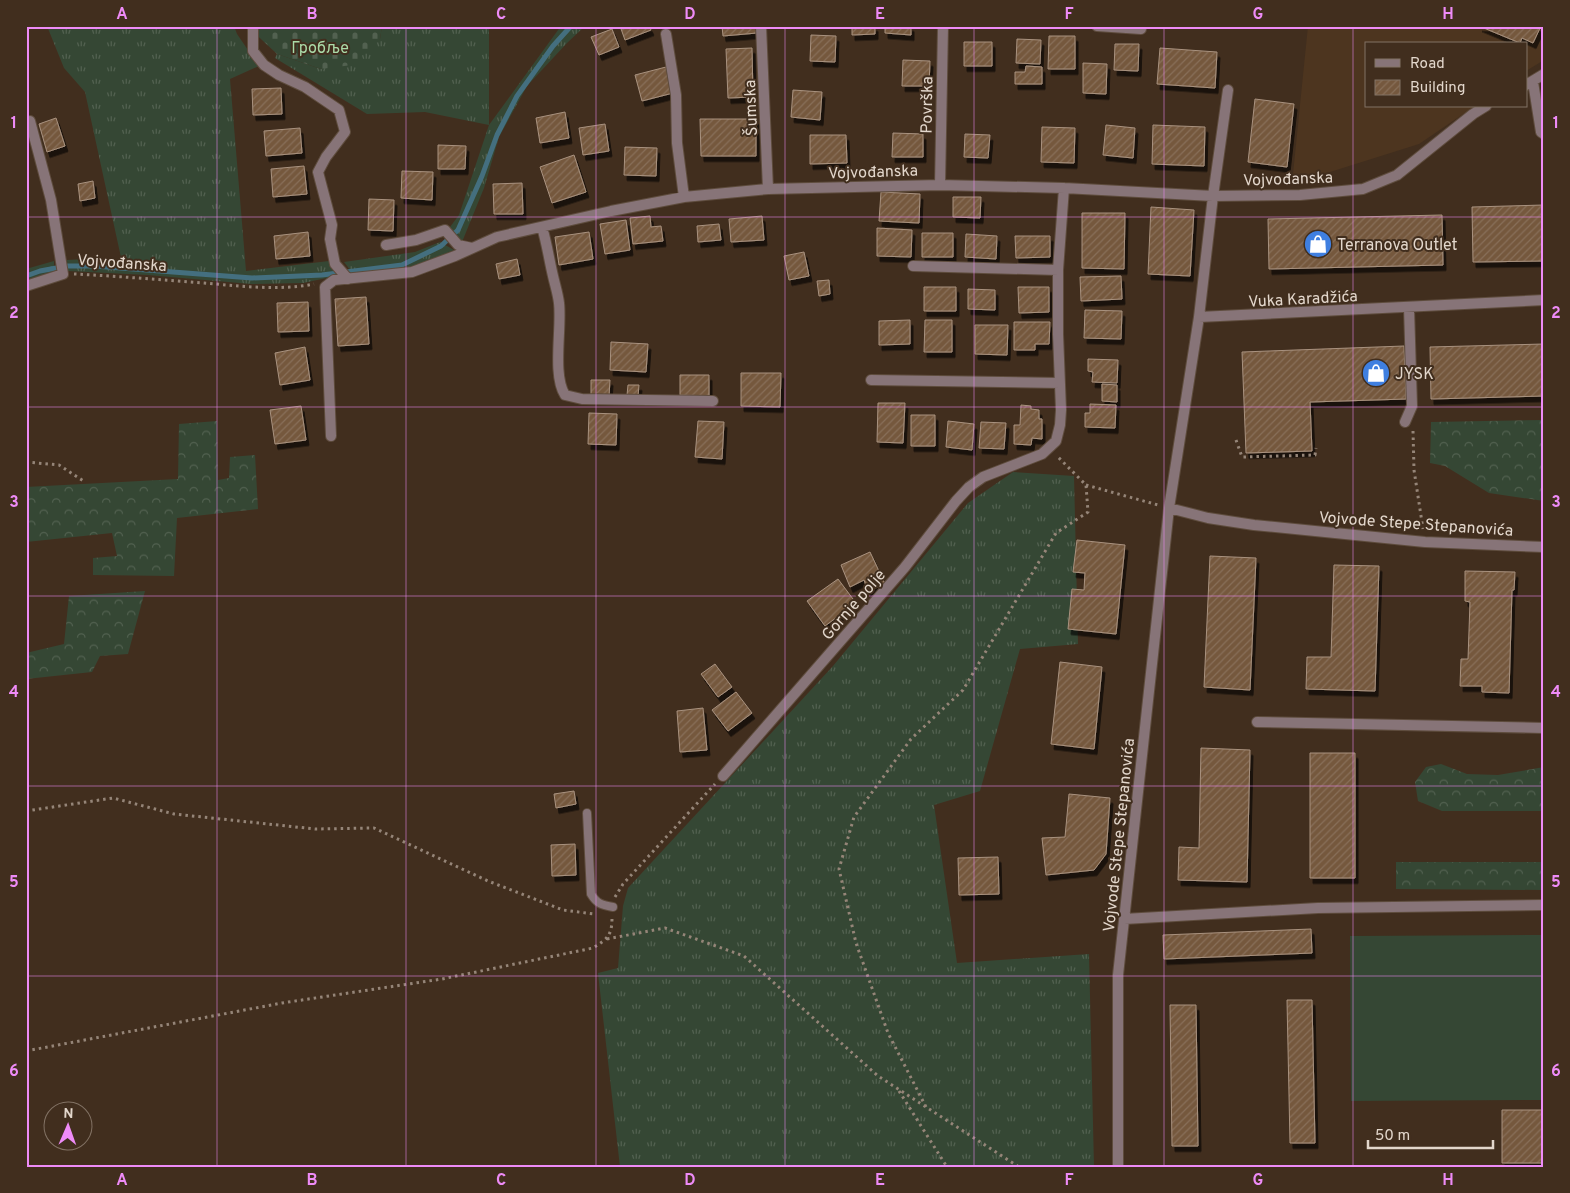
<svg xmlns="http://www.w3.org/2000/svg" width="1570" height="1193" viewBox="0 0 1570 1193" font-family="Overpass,sans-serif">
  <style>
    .built { fill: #4d351f }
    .grass { fill: url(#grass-tufts) }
    .forest { fill: url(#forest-crowns) }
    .cemetery { fill: url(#cemetery-stones) }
    .pitch { fill: #354734 }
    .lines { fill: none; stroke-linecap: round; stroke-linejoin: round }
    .stream { stroke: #446f7f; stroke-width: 5 }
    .building { fill: url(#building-hatch); stroke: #a9927f; filter: url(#shadow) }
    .service-casing { stroke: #5e4c3d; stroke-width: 10 }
    .minor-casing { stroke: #5e4c3d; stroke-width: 12 }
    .path { stroke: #958578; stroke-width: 3; stroke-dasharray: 2.5 4; stroke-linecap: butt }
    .service { stroke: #877478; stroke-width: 8 }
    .minor { stroke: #877478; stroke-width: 10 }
    .grid { fill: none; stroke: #ee8bf7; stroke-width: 1; stroke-opacity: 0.55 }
    .labels { text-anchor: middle; stroke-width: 4; stroke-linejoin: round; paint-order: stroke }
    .park-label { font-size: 16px; fill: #aadaa8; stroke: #412e1e }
    .street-label { font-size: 16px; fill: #e3d7cc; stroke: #412e1e }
    .poi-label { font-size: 16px; fill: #e3d7cc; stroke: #412e1e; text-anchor: start }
    .neatline { fill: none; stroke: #ee8bf7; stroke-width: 2 }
    .grid-label { font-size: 16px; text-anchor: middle; font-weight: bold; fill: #ee8bf7 }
  </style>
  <defs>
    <pattern id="grass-tufts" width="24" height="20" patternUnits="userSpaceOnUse" patternTransform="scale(1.25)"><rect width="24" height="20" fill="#354734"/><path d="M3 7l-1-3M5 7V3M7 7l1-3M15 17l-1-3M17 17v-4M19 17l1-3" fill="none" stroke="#526150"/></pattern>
    <pattern id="forest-crowns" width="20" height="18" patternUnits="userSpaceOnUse" patternTransform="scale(1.25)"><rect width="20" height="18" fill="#354734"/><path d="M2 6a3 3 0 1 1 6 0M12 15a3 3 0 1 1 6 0" fill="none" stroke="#526150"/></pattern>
    <pattern id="cemetery-stones" width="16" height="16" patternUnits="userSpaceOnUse" patternTransform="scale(1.25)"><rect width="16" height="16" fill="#354734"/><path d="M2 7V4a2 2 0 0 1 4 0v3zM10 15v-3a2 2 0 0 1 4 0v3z" fill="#526150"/></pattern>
    <pattern id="building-hatch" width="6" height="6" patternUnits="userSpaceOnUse" patternTransform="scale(1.25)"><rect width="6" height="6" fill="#75583e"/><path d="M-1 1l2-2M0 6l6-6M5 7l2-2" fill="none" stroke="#886f59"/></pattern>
    <filter id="shadow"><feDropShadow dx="3" dy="5.5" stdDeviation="0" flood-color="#0009"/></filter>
  </defs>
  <rect width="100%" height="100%" fill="#412e1e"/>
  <path class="built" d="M1308,26H1544V60L1526,71V44H1366V106H1475L1419,144L1292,184Z"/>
  <path class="grass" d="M47,26H234L237,34L259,66L230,79L246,271L329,261L336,276L303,283L251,284L148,275L68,271L67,260L86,259L122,262L85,92L64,68Z
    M382,26H489V125L561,26H585L567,43L527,86L499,137L484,188L462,242L450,227L459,215L489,125L425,112L367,114L275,58L277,54L321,69L380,39Z
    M440,242L454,250L427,262L410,267L355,276L344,262L415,252Z
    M54,261V272L26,281V269Z
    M1013,472L1074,476L1078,644L1020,649L980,791L934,805L957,963L1089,954L1094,1167H620L598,973L618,968L623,906L628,888L833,666L968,503Z"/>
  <path class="forest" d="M1544,420V501L1489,493L1445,466L1430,463L1431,422Z
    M217,421L218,480L229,478L230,457L255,455L258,509L177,518L174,576L93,575V558L117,556L112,533L26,542V487L178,479L179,424Z
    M145,591L128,654L100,656L92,672L26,679V653L64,644L69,596Z
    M1441,764L1467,774L1498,775L1544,767V811H1442L1418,801L1415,782L1426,767Z
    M1396,862H1544V890L1396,889Z"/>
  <path class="cemetery" d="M247,26H382L380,39L352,65L321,69L277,54Z"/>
  <path class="pitch" d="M1544,935V1100L1351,1101L1350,936Z"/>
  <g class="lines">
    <path class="stream" d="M26,276L40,271L67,266H94L252,278L322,275L402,265L441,246L458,230L482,176L497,135L517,96L553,46L571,26"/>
  </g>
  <path class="building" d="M620,26H649L651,30L625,40Z
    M722,26H756L757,33L723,36Z
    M852,26H875V34L852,35Z
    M885,26H911V35L885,33Z
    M1479,26H1541L1533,43L1522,38L1520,43Z
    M612,29L619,47L599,55L591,37Z
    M811,35L836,36L835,62L810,61Z
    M1049,36H1075V69H1048Z
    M1017,39L1041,40L1040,64L1016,63Z
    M964,42H992V66H964Z
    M1115,44H1139L1138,71L1114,70Z
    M752,48L753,97L728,98L726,49Z
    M1160,48L1217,52L1215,88L1157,84Z
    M903,60L930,61L929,86H902Z
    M1083,63L1107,64L1106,94L1083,93Z
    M1026,66L1042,67V84H1015V72H1025Z
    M666,67L673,93L642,101L635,75Z
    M281,88L282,114L253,115L252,89Z
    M793,90L822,92L820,120L791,117Z
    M1255,99L1294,104L1287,167L1248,162Z
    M565,112L569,138L540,143L536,118Z
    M56,118L65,146L47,152L39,124Z
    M700,119H756V156H701Z
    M605,124L609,151L583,155L579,128Z
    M1106,125L1135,128L1133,158L1103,155Z
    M1153,125L1205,127L1204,166L1152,164Z
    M1042,127L1075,128L1074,163L1041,162Z
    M300,128L302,153L266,156L264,131Z
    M893,133L923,134V157H892Z
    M965,134L990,135L988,158L964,157Z
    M810,135H846L847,163L810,164Z
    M438,145L466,146L465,169H438Z
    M625,147L657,148L656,176L624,175Z
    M574,155L586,192L552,203L540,167Z
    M304,166L307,194L273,197L271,169Z
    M402,171L433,172L432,200L401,198Z
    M93,181L95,198L80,201L78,184Z
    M522,183L523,214H494L493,184Z
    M881,192L920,194L919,223L879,221Z
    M953,197H981L980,218L953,217Z
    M369,199L394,200L393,231L368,230Z
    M1544,205V261L1473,262L1472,207Z
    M1151,207L1194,210L1190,276L1148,274Z
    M1082,213H1125L1124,269L1082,268Z
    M1442,215L1443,265L1269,269L1268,219Z
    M650,216L651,227L661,226L663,241L633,244L630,218Z
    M762,216L764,240L731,242L729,219Z
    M626,220L630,250L605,254L600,224Z
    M719,224L721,240L698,242L697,226Z
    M877,228L912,230L911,257L877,256Z
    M308,232L310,256L276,259L274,236Z
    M589,232L593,259L559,265L555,237Z
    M922,233H953V257H922Z
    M966,234L997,236L996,259L965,257Z
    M1015,236H1050V257L1016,258Z
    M804,252L809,276L789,280L784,256Z
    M517,259L520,275L499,279L496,264Z
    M1121,276L1122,299L1081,301L1080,277Z
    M829,280L830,294L819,296L817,281Z
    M924,287H956V311H924Z
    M1018,287H1049V312L1019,313Z
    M968,289L995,290V310L968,309Z
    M366,297L369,344L338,346L335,299Z
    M308,302L309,331L278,332L277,303Z
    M1085,310L1122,311L1121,339L1084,338Z
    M910,320V344L879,345V321Z
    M925,320H952V352H924Z
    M1014,322H1050L1049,344H1035V350H1014Z
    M975,325H1008L1007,355L975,354Z
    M611,342L648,344L646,372L610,370Z
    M1544,344V396L1431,399L1430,347Z
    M1404,346L1406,399L1310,402L1312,451L1246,453L1242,352Z
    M305,347L310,380L280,385L275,353Z
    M1088,359L1118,360L1117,383L1092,382L1093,372L1088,371Z
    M741,373H781L780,407L741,406Z
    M680,375H709V396L680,395Z
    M591,380H610L609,396H591Z
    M1102,384L1117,385V402L1102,401Z
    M628,385H639L638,396L627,395Z
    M878,403H905L903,443L877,442Z
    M1090,404L1116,405L1115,428L1085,427V413H1090Z
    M1021,405L1031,406V409L1039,410V419H1042V439L1032,438L1031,445L1014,444V425H1020Z
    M301,406L306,440L275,444L270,410Z
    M589,413L617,414L616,445L588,444Z
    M911,415H935V446H911Z
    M698,421L724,422L722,459L695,457Z
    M948,421L974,424L972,450L946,447Z
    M981,422L1006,423L1004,449L979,448Z
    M1077,540L1125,545L1116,634L1068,629L1072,589L1084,590L1085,573L1073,572Z
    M870,552L885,584L868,591L864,580L850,587L841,565Z
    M1210,556L1256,558L1250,690L1204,687Z
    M1334,565L1379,566L1375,691L1306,689L1307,657H1331Z
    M1465,571L1515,572L1514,590H1512L1509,693L1482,692V686H1460L1461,659H1468L1470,602L1465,601Z
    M838,579L856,603L825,626L807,601Z
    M1060,662L1102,667L1094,749L1051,744Z
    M715,664L732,687L718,697L701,674Z
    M736,692L752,713L728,731L712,710Z
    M703,708L707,750L680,752L677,711Z
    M1201,748L1250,750L1247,882L1178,880L1179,847L1199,848Z
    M1310,753H1355V878H1310Z
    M574,791L576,804L556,808L554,794Z
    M1069,794L1110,798L1106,854L1094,870L1046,875L1042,838L1065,837Z
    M575,844L576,875L552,876L551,845Z
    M998,857L999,894L959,895L958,858Z
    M1311,929L1312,953L1164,959L1163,935Z
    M1287,1000H1312L1315,1143H1290Z
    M1170,1005H1196L1198,1146H1172Z
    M1502,1110H1544V1163H1502Z"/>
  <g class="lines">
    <defs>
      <path id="service" d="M587,813L591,894C597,904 602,905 613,907"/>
      <path id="minor" d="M253,26V51L264,65L279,75L305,87L339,110L345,132L326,157L318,172L332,225L330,239L335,264L348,279
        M761,26L768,189
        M1097,26L1141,29
        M666,34L676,95L677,143L684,197
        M1533,82L1541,132L1544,134
        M1526,85L1544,74
        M940,185L943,26
        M542,227C547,244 549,259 553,276C555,285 558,294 559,303C562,328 552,375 565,395L582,399L713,401
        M386,245L416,240L445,230L458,245L472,248
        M913,266L1058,270
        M26,286L63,274L51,200L30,121
        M1199,317L1544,300
        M871,380L1060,383
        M1405,422L1412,406L1409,308
        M331,436L325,287L334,280L412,272L455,256L497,237L611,211L684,197L768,189L940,185L1064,188L1213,196L1300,195L1363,189L1397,175L1473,114L1486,106
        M1169,508L1208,518L1254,525L1425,542L1544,547
        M1257,722L1544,728
        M723,776L905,567L956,501L969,487L983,477L1042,454L1056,441L1060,425L1061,410L1058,334V270L1064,188
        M1124,919L1318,908L1544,905
        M1118,1167V975L1169,508L1199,317L1213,196L1228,90"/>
    </defs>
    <use href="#service" class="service-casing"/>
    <use href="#minor" class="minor-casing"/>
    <path class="path" d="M74,274C117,276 161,280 204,283C240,286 278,291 314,284
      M1413,431L1414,470L1423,529
      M1236,440L1242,457L1315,455L1316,448
      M26,462L59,465L85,482
      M1086,485L1158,505
      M26,811L113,798L174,814L315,829L374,828L488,881L563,910L594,914
      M615,897L623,884L715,784
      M607,939L665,928L744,956L878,1076L1019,1167
      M26,1051L282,1003L442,979L593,948C607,939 612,936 612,918
      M899,1091L947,1167
      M926,1107L888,1033L856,943L839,869L854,817L911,739L963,690L1056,533L1088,512L1086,485L1057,456"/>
    <use href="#service" class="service"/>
    <use href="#minor" class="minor"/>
  </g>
  <path class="grid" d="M217,26V1167M406,26V1167M596,26V1167M785,26V1167M974,26V1167M1164,26V1167M1353,26V1167M26,217H1544M26,407H1544M26,596H1544M26,786H1544M26,976H1544"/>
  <defs>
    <symbol id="shop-disc" viewBox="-11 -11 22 22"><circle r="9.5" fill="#3f7fe0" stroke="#412e1e"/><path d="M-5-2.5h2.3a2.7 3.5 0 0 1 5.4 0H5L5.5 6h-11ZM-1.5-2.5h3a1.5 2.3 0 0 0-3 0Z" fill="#fff"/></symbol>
  </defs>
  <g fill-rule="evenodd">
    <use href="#shop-disc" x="1302" y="228" width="32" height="32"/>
    <use href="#shop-disc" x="1360" y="357" width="32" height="32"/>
  </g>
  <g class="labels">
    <g class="park-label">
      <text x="320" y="53">Гробље</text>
    </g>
    <g class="street-label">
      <text transform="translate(926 105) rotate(-89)" y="6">Površka</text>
      <text transform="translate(750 108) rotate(-92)" y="6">Šumska</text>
      <text transform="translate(873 171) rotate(-2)" y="6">Vojvođanska</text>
      <text transform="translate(1288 178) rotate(-2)" y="6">Vojvođanska</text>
      <text transform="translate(122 262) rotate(4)" y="6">Vojvođanska</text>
      <text transform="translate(1303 298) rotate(-3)" y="6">Vuka Karadžića</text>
      <text transform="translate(1416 523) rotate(4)" y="6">Vojvode Stepe Stepanovića</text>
      <text transform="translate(853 604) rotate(-49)" y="6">Gornje polje</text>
      <text transform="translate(1118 835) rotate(-84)" y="6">Vojvode Stepe Stepanovića</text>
    </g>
    <g class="poi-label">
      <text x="1337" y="250">Terranova Outlet</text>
      <text x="1395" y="379">JYSK</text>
    </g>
  </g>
  <rect width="1570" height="1193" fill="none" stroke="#412e1e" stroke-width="55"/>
  <rect x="1365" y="42" width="162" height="65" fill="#412e1e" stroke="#827264"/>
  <rect x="1375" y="59" width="25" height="8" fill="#877478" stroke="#827264"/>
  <text x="1410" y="68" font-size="15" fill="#e3d7cc">Road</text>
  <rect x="1375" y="80" width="25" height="15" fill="url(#building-hatch)" stroke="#827264"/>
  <text x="1410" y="92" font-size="15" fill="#e3d7cc">Building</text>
  <g transform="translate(68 1126) rotate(2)"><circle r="24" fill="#412e1e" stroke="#827264"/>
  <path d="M0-4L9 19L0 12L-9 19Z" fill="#ee8bf7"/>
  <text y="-8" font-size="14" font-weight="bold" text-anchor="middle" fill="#e3d7cc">N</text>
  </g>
  <path d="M1368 1140v8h125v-8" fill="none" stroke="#e3d7cc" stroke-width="2.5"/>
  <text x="1375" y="1140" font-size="15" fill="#e3d7cc" stroke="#412e1e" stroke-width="4" paint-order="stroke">50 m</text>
  <rect x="28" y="28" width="1514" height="1138" class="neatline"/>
  <g class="grid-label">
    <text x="122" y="19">A</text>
    <text x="312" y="19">B</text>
    <text x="501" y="19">C</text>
    <text x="690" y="19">D</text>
    <text x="880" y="19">E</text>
    <text x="1069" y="19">F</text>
    <text x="1258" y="19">G</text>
    <text x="1448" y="19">H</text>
    <text x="14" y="128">1</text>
    <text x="1556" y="128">1</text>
    <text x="14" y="318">2</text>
    <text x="1556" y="318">2</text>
    <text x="14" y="507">3</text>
    <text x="1556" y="507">3</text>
    <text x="14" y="697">4</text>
    <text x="1556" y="697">4</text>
    <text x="14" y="887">5</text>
    <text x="1556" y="887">5</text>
    <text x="14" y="1076">6</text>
    <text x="1556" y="1076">6</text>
    <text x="122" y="1185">A</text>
    <text x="312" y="1185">B</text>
    <text x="501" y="1185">C</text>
    <text x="690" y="1185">D</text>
    <text x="880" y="1185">E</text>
    <text x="1069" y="1185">F</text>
    <text x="1258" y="1185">G</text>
    <text x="1448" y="1185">H</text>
  </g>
</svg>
